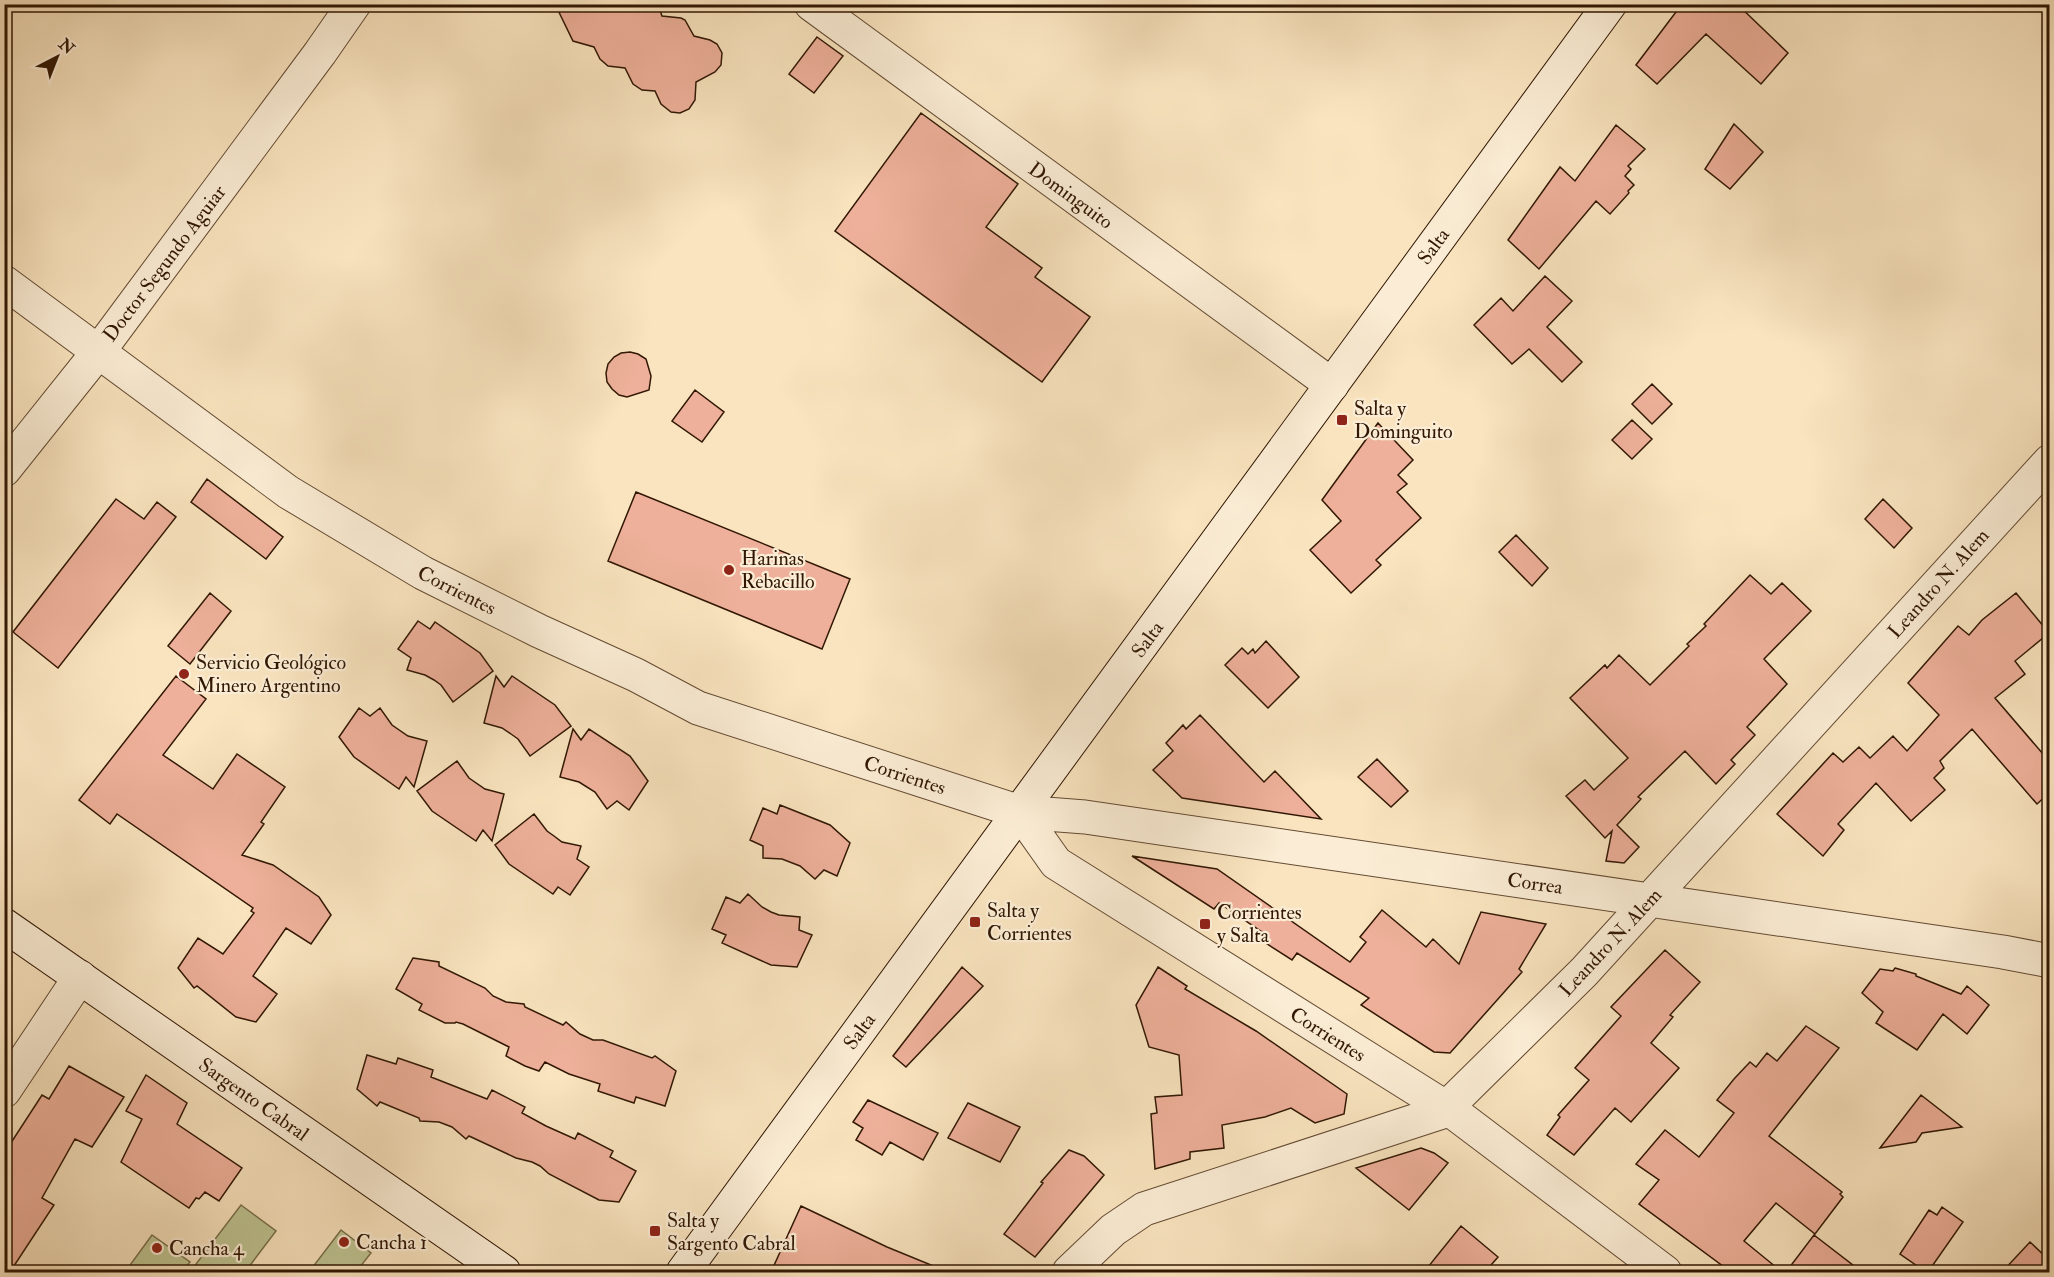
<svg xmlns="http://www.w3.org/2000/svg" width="2054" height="1277" viewBox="0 0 2054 1277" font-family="'IM FELL Double Pica',serif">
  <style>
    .green { fill: #bec492; stroke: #786e4a; stroke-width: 1.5 }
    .building { fill: #eeb09a; stroke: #311703; stroke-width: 1.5 }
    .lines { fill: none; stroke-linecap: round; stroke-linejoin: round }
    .minor-casing { stroke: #634a32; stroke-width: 35 }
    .secondary-casing { stroke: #311703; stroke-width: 35 }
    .minor { stroke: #fbedd5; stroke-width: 33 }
    .secondary { stroke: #fbedd5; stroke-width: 33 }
    .poi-dot { fill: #8f2418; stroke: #fbedd5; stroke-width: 2 }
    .labels { text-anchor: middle; stroke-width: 4.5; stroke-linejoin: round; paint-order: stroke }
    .street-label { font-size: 20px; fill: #311703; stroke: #fbedd5 }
    .poi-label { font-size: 20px; fill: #311703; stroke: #fbedd5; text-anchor: start }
  </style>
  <rect width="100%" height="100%" fill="#f9e4bf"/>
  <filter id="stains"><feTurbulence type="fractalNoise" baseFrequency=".00333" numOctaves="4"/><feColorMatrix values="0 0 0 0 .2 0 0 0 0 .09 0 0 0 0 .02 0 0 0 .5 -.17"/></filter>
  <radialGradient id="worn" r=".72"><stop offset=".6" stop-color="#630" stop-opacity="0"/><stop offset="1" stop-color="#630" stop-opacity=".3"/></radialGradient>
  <path class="green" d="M241,1205L276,1231L245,1272H190Z
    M341,1230L371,1253L356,1272H309Z
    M152,1235L190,1262L182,1272H125Z"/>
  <path class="building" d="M555,4H658L662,16L681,18L685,20L694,36L710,40L717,44L722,53L721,65L715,72L696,82L695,100L689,109L680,113L671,112L661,104L655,91L642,90L633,84L625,68L608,66L600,59L594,47L573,41Z
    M1682,4H1737L1788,53L1761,84L1706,34L1657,84L1636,65Z
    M817,37L843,56L814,93L789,74Z
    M921,113L1018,184L986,227L1042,268L1035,277L1090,317L1042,382L835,231Z
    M1734,124L1763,152L1730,189L1705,169Z
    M1616,125L1645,149L1628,166L1631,169L1625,176L1634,185L1628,191L1629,193L1610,214L1596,201L1539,269L1508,240L1560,167L1575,181Z
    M1545,276L1572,301L1547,327L1582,362L1562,382L1529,349L1512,364L1474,325L1501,298L1513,311Z
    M630,352L638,354L646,359L651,376L649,390L627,397L619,395L612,389L607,382L606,373L608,364L614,357L621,353Z
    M1652,384L1672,404L1652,424L1632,404Z
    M695,390L724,412L702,442L672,421Z
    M1632,420L1652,439L1632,459L1612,440Z
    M1378,423L1413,460L1398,475L1407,484L1397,492L1421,518L1376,560L1381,565L1351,593L1310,550L1341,521L1322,500Z
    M207,479L283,537L266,559L191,502Z
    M636,492L850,579L822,649L608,561Z
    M116,499L144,519L157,502L176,517L58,668L13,632Z
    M1883,499L1912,528L1894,548L1865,519Z
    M1516,535L1548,568L1532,586L1499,552Z
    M1750,575L1771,594L1782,583L1811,611L1764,659L1787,684L1747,727L1755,735L1731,760L1735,764L1716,784L1685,751L1638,797L1641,799L1617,825L1639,847L1624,863L1606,861L1612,831L1605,838L1566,796L1585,780L1594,790L1628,758L1570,698L1605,665L1607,668L1619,655L1650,685L1689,646L1687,644L1706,626L1704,624Z
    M210,593L231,611L190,664L168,646Z
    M2016,593L2049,633L2015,661L2025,674L1995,698L2049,761V793L2037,804L1972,729L1940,761L1944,768L1934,778L1945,790L1911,821L1876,783L1838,824L1844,830L1823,856L1777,814L1833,753L1843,762L1859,747L1870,758L1893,736L1907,751L1939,715L1908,683L1958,626L1969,635L1982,620Z
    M418,621L430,629L435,622L480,653L493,671L453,702L441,685L434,680L425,675L407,670L411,658L398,649Z
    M1266,641L1299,677L1268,708L1225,665L1242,648L1248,654L1253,649L1255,653Z
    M176,676L206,699L163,755L213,789L237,754L285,787L261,822L264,824L242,855L273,865L319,897L331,915L311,944L286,928L253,976L277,994L256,1022L236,1017L197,986L194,988L178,968L198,938L223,954L254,913L251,911L253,908L117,814L110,824L79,800Z
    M496,676L504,687L512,676L555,705L571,726L530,756L518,739L511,734L502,728L484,723Z
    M359,708L370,716L380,708L392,725L408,736L427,741L414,787L406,777L399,789L354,757L339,737Z
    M1200,715L1264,782L1275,771L1321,819L1182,798L1153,770L1173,751L1166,743L1183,725L1186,729Z
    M573,729L581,740L589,729L630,756L648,781L629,810L617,801L607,809L595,792L579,782L560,777Z
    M1377,759L1408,791L1391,807L1358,777Z
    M457,761L469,778L485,789L504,794L492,841L483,830L476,841L432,811L417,791Z
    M780,805L830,825L850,843L837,876L824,870L815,879L800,866L782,859L763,858V846L750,840L763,808L777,814Z
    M534,814L547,831L554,836L562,842L581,846L577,859L589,867L570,895L558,887L553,894L509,864L495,845Z
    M1132,856L1217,869L1350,962L1366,942L1360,937L1382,910L1426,947L1433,939L1459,964L1481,912L1546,924L1519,969L1522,972L1450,1053L1434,1052L1361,1005L1369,998L1297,953L1292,960L1261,940L1265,934L1219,903L1214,909Z
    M748,894L762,907L771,912L779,915L800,917L799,930L812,935L797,967L771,965L722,943L726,935L712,929L726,897L740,903Z
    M1665,950L1700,982L1670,1015L1673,1017L1651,1043L1679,1068L1631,1122L1615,1108L1574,1155L1547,1135L1560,1117L1558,1115L1589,1080L1575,1068L1621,1016L1611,1007Z
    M413,958L439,962V966L485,988L493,996L506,1002L524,1004L525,1007L563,1025L566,1022L580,1034L593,1040H603L652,1058L655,1056L676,1071L665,1106L636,1097L634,1103L598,1091L600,1084L569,1074L545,1062L539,1071L525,1066L506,1056L509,1047L463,1024L456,1022L455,1023H445L419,1010L422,1004L396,989Z
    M962,967L983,986L906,1067L893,1056Z
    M1158,967L1187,986L1185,989L1256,1031L1347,1094L1344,1114L1315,1123L1291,1108L1265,1117L1222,1125L1224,1148L1190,1152V1159L1155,1169L1151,1114L1157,1113L1155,1097L1182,1095L1179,1055L1149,1047L1136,1005Z
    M1895,968L1916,974V976L1961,994L1967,986L1989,1005L1967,1034L1943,1014L1917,1050L1876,1023L1883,1012L1862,993L1880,969L1893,971Z
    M1806,1026L1839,1048L1769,1136L1842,1192L1840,1194L1843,1197L1815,1234L1776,1203L1744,1241L1782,1272H1731L1639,1204L1659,1180L1636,1164L1665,1130L1699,1157L1734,1113L1717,1100L1734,1079L1750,1062L1756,1067L1767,1053L1777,1061Z
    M367,1055L396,1064L398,1058L433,1070L431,1077L487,1099L492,1090L525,1107L522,1113L546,1126L575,1139L578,1133L613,1151L610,1157L636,1171L619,1202L599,1200L549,1174L540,1166L532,1162L516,1158L469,1136L466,1139L452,1127L439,1122L420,1121L419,1118L380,1102L377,1106L357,1089Z
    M69,1066L124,1097L92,1147L75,1139L42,1198L54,1205L10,1272H4L5,1152L42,1095L49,1099Z
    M146,1075L187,1103L177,1124L242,1168L219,1201L205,1192L199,1199L196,1198L189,1208L121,1162L142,1119L126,1111Z
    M1921,1095L1962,1127L1922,1133L1916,1142L1880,1148Z
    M868,1100L938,1133L923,1160L890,1142L882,1155L856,1140L863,1128L853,1122Z
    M968,1103L1020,1127L1000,1162L948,1138Z
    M1421,1148L1434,1153L1448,1163L1409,1210L1356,1168Z
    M1069,1150L1084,1156L1104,1175L1035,1257L1004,1234L1043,1183L1041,1182Z
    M801,1206L887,1247L948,1272H771Z
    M1942,1207L1963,1222L1928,1272H1926L1900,1254L1929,1210L1937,1215Z
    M1461,1226L1498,1257L1485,1272H1424Z
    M1814,1235L1862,1272H1786Z
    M2030,1242L2049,1260V1272H2002Z"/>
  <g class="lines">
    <defs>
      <path id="minor" d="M811,4L1332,385
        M4,282L288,492L423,573L539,631L636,675L698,708L1020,812L1085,817L2003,952L2050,961
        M4,470L99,351L320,53L354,4
        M1020,812L1056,863L1453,1112L1665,1272
        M4,1091L80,977
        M1069,1272L1113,1230L1144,1209L1442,1112L1584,972L2050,461"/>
      <path id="secondary" d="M4,925L504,1272
        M683,1272L1610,4"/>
    </defs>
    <use href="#minor" class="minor-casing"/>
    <use href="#secondary" class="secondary-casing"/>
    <use href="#minor" class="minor"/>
    <use href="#secondary" class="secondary"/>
  </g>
  <g class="poi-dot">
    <rect x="1336" y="414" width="12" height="12" rx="3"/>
    <circle cx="729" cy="570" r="6"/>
    <circle cx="184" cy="674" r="6"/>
    <rect x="969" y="916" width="12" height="12" rx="3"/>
    <rect x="1199" y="918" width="12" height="12" rx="3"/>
    <rect x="649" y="1225" width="12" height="12" rx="3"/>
    <circle cx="344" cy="1242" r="6"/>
    <circle cx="157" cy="1248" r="6"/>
  </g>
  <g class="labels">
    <g class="street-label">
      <text transform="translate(1071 195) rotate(36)" y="7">Dominguito</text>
      <text transform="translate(1433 246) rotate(-54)" y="7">Salta</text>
      <text transform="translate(164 263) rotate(-53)" y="7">Doctor Segundo Aguiar</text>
      <text transform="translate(1938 583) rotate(-48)" y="7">Leandro N. Alem</text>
      <text transform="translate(457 590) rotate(27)" y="7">Corrientes</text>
      <text transform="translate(1147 639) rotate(-54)" y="7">Salta</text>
      <text transform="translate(905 775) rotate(18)" y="7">Corrientes</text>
      <text transform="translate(1535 883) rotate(8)" y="7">Correa</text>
      <text transform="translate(1610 942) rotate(-47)" y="7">Leandro N. Alem</text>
      <text transform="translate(859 1031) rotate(-54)" y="7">Salta</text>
      <text transform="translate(1328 1034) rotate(32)" y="7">Corrientes</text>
      <text transform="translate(254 1099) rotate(35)" y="7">Sargento Cabral</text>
    </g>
    <g class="poi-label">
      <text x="1354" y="415">Salta y<tspan x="1354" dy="23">Dominguito</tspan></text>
      <text x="741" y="565">Harinas<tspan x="741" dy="23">Rebacillo</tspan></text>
      <text x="196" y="669">Servicio Geológico<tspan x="196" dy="23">Minero Argentino</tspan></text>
      <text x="987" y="917">Salta y<tspan x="987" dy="23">Corrientes</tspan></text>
      <text x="1217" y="919">Corrientes<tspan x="1217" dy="23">y Salta</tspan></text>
      <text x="667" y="1227">Salta y<tspan x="667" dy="23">Sargento Cabral</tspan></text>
      <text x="356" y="1249">Cancha 1</text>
      <text x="169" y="1255">Cancha 4</text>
    </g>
  </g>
  <rect width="2054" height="1277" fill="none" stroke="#f9e4bf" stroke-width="24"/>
  <rect x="6" y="6" width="2042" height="1265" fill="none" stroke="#311703" stroke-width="3"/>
  <rect x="12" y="12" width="2030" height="1253" fill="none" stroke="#311703" stroke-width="1.5"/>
  <g transform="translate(57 57) rotate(42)" stroke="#fbedd5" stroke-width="4.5" paint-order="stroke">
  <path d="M0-4.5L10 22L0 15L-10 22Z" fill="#311703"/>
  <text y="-9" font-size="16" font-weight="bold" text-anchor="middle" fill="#311703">N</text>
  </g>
  <rect width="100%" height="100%" filter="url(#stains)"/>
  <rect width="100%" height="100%" fill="url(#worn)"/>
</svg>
